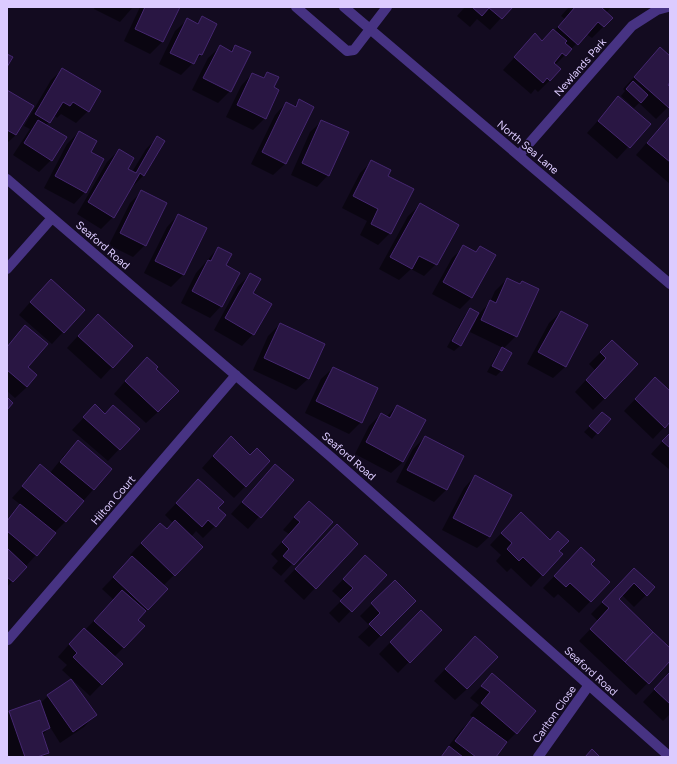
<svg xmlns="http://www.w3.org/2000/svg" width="677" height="764" viewBox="0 0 677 764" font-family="Figtree,sans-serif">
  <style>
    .shadow { fill: #0007 }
    .building { fill: #291643; stroke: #452770 }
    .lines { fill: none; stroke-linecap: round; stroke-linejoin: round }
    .minor { stroke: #473383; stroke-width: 10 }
    .labels { text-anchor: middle; stroke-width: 3.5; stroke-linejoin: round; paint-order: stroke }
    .street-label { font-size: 11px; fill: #dccbff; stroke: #130b20 }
  </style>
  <rect width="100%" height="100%" fill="#130b20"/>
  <path class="shadow" d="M95,7H133L120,22L94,9Z
    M140,7H179L162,42L150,54L124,41Z
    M465,7H511L490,30L477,19L470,27L457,16Z
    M569,7H611L606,13L612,18L592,38L586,34L555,65L560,69L549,81L538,92L535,89L531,94L503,70L535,35L542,41L553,30L554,31L565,19L561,16Z
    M202,18L216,24L201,55L181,75L159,64L175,31L187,20L196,24Z
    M235,46L230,91L218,103L192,90L208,58L220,47L229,52Z
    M660,49L670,57V80L666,85L670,88V105L656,119L639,103L634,108L621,96L625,91L623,89Z
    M63,69L88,111L76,123L61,114L57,118L54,115L46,125L51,160L39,172L13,155L30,129L24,126L51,80Z
    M267,73L273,88L265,118L253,130L226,117L241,86L252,74L262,78Z
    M7,91L16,135L7,143Z
    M619,97L649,124L617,159L587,133Z
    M299,101L313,107L285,164L273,175L251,164L275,115L286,103L293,107Z
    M670,116V184L636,155Z
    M322,121L328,175L317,187L291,175L310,132Z
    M79,132L90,153L85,192L74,204L44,188L67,144Z
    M157,138L144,175L132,187L113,217L101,229L77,214L107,162L119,150L126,169L132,172L146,149Z
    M371,162L387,176L390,233L378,245L360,235L367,221L342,208L360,173Z
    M142,191L145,245L133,257L109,245L130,203Z
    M420,205L457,225L436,264L424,276L411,269L399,280L379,269L408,216Z
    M178,215L206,228L183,275L171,287L144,273L167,227Z
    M464,247L474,253L480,247L472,297L460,309L432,294L452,258Z
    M218,248L225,266L221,306L210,318L181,303L196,273Z
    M250,275L252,294L253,334L242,346L214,330L238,286Z
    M507,279L519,285L516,336L503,349L501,371L496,376L487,372L497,354L503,348L470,332L476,320H474L460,346L454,351L447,347L465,315L471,309L479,314L490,302L495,291Z
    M39,292L63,332L52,344L19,315Z
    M561,312L587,326L565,367L553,378L527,364L549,323Z
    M280,324L324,345L308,379L296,390L253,370L268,336Z
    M25,327L27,387L15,398L7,391V346Z
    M86,327L112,367L101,379L67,348Z
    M612,341L605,398L593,410L575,392L595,370L589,364Z
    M333,368L361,422L349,434L305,413L321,379Z
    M154,369L158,412L146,423L114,394L135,370Z
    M655,378L670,392V421L653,439L624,411Z
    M95,406L105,415L138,429L108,461L72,430Z
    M397,406L403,462L391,473L355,454L369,426L381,414L386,417Z
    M597,419V433L592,439L584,432Z
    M670,433V470L651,454Z
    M425,437L463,457L446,490L434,502L396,482L413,449Z
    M78,442L111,469L65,522L54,533L36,555L7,587V520L21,505L12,498L41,466L50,473L66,453Z
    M219,449L250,456L269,462L234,498L202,468Z
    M275,465L292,480L248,529L231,514Z
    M475,476L511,495L489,537L477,548L442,530L464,488Z
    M187,492L217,508L215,526L203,538L196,531L191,537L202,547L163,586L147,609L137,620L124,647L114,657L121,664L90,696L62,670L67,665L58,657L72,641L85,630L114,600L102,589L133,557L130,555L160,524L167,530L173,523L165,515Z
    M297,514L331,522L281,576L272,568L278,561L271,554L289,534L283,530Z
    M509,525L558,551L542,575L531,587L511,568L507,572L496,561L501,555L490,545Z
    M325,537L315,588L304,600L284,581Z
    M581,548L590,564L609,582L579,613L558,594L554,598L543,588Z
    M354,568L385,575L339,623L329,613L342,600L332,591Z
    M395,581L415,601L369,647L358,637L374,622L372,620L368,624L360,616Z
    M623,581L654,587L634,607L622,595L618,599L670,649V660L636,695L579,641L598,621L591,614Z
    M421,611L440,630L398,673L379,654Z
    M464,649L467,689L455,700L434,681Z
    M670,673V714L663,721L643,702Z
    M492,675L516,733L504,745L495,757H440L461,730L473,718L470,715L479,705L470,698Z
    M48,696L95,715L84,727L60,743L50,727L42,735L48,753L44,757H9L7,750V714L10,712L40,704Z"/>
  <path class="building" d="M145,7H180L163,42L135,29Z
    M472,7H513L502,19L489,8L482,16Z
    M575,7H601L613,18L604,27L598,22L578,45L558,27Z
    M202,16L217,24L202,55L199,54L194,64L170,53L187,18L198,24Z
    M553,29L567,41L565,43L572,49L566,56L562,53L554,63L561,69L550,81L547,78L543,83L514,57L535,33L542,41Z
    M220,45L232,52L235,45L251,52L231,92L203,78Z
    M660,47L670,56V82L668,85L670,87V106L669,108L634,77Z
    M7,54L13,57L7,67Z
    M62,68L101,91L89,112L73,102L70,106L63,102L50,123L35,114Z
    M267,72L279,77L274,87L279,90L266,119L237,105L252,73L264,78Z
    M633,81L648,95L641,103L626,89Z
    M7,90L34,106L16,135L7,130Z
    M618,96L651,124L630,148L598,121Z
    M299,99L314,107L286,164L262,152L286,102L296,107Z
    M670,116V162L647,143Z
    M38,120L67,137L52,161L24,143Z
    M321,120L349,132L329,176L302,163Z
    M79,131L97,141L91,152L104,159L86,193L55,176Z
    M157,136L165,141L144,176L140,173L114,218L88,202L119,149L134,158L128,169L136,173Z
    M371,160L391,170L388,176L414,189L391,234L371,224L378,209L353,196Z
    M141,190L167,203L146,246L120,233Z
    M420,203L459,225L437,265L419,256L412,269L390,257Z
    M178,214L207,228L184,275L155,261Z
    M463,245L476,252L480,246L496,255L472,298L443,282Z
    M218,247L232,254L226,265L240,273L222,307L192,291L208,260L211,261Z
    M250,273L261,279L253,293L272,304L254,335L225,318Z
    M507,278L520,284L522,281L539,289L517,337L481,320L490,300L496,303Z
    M51,279L85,310L64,333L30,302Z
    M470,308L479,313L461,346L452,341Z
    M561,311L588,325L566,367L538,352Z
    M98,314L133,346L113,368L78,336Z
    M280,323L325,344L309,379L264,358Z
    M25,325L48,344L28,367L37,375L27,387L7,370V347Z
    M612,340L638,364L605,399L586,380L606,358L600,352Z
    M502,347L512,353L502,371L492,366Z
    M147,357L158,367L156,369L179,391L158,412L125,381Z
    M333,367L378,388L362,423L316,401Z
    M655,377L670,391V422L665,428L635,399Z
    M7,397L13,403L7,410Z
    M95,404L105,414L113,405L140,429L120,450L83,417Z
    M397,405L426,420L403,462L366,442L381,413L390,418Z
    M602,412L611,419L598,434L589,426Z
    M670,433V448L662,441Z
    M231,436L250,455L257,448L270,461L246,487L213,456Z
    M425,436L464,456L447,490L407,470Z
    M78,440L112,469L94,490L60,462Z
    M40,464L84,501L66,522L22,486Z
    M275,464L294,480L261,518L242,502Z
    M475,475L512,495L490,537L453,518Z
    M198,479L224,502L218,508L226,515L216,527L208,520L202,527L176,503Z
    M309,501L333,522L294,565L283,556L289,549L282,542L300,522L294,517Z
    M20,504L56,533L37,556L7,531V521Z
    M521,512L550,540L558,531L569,541L559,551L563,554L543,576L523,557L519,561L507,549L512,543L501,533Z
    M175,520L203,547L175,576L141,543L160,523L167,529Z
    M337,524L358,544L316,589L295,569Z
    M581,547L595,560L591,564L610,582L591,602L570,583L566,587L554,576Z
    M7,548L27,567L13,582L7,577Z
    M365,555L387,575L352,612L340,601L353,588L343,579Z
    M132,556L168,589L148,610L113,577Z
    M634,568L655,587L647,596L634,583L619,599L653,632L625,662L590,629L609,608L602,602Z
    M395,580L416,601L381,636L369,624L380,613L371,603Z
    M122,590L146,611L138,620L145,626L124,648L94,621Z
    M421,610L442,630L410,663L390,642Z
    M84,628L123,664L102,685L73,657L77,653L69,644Z
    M653,632L670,648V661L649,684L625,662Z
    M475,636L498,657L467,689L445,669Z
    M670,672V704L654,689Z
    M492,673L536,711L517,734L481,703L490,692L481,686Z
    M71,679L97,715L73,732L47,695Z
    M40,700L50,728L42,732L49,753L37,757H25L9,711Z
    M473,717L507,742L496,757H476L455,741Z
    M449,746L463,757H441Z
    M592,749L600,757H585Z"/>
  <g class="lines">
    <path class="minor" d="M296,7L347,51L354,50L387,7
      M344,7L670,284
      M519,155L632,26L657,10L668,7
      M7,179L331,457L670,757
      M7,269L52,218
      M8,640L236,375
      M538,757L589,685"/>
  </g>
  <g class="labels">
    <g class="street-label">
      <text transform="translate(580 67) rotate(-49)" y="4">Newlands Park</text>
      <text transform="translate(528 147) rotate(40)" y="4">North Sea Lane</text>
      <text transform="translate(103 245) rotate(41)" y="4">Seaford Road</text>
      <text transform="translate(349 456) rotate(41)" y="4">Seaford Road</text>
      <text transform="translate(113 500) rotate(-49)" y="4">Hilton Court</text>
      <text transform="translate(591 671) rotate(42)" y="4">Seaford Road</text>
      <text transform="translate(554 714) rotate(-55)" y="4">Carlton Close</text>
    </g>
  </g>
  <rect width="677" height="764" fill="none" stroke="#dccbff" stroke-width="16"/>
</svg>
